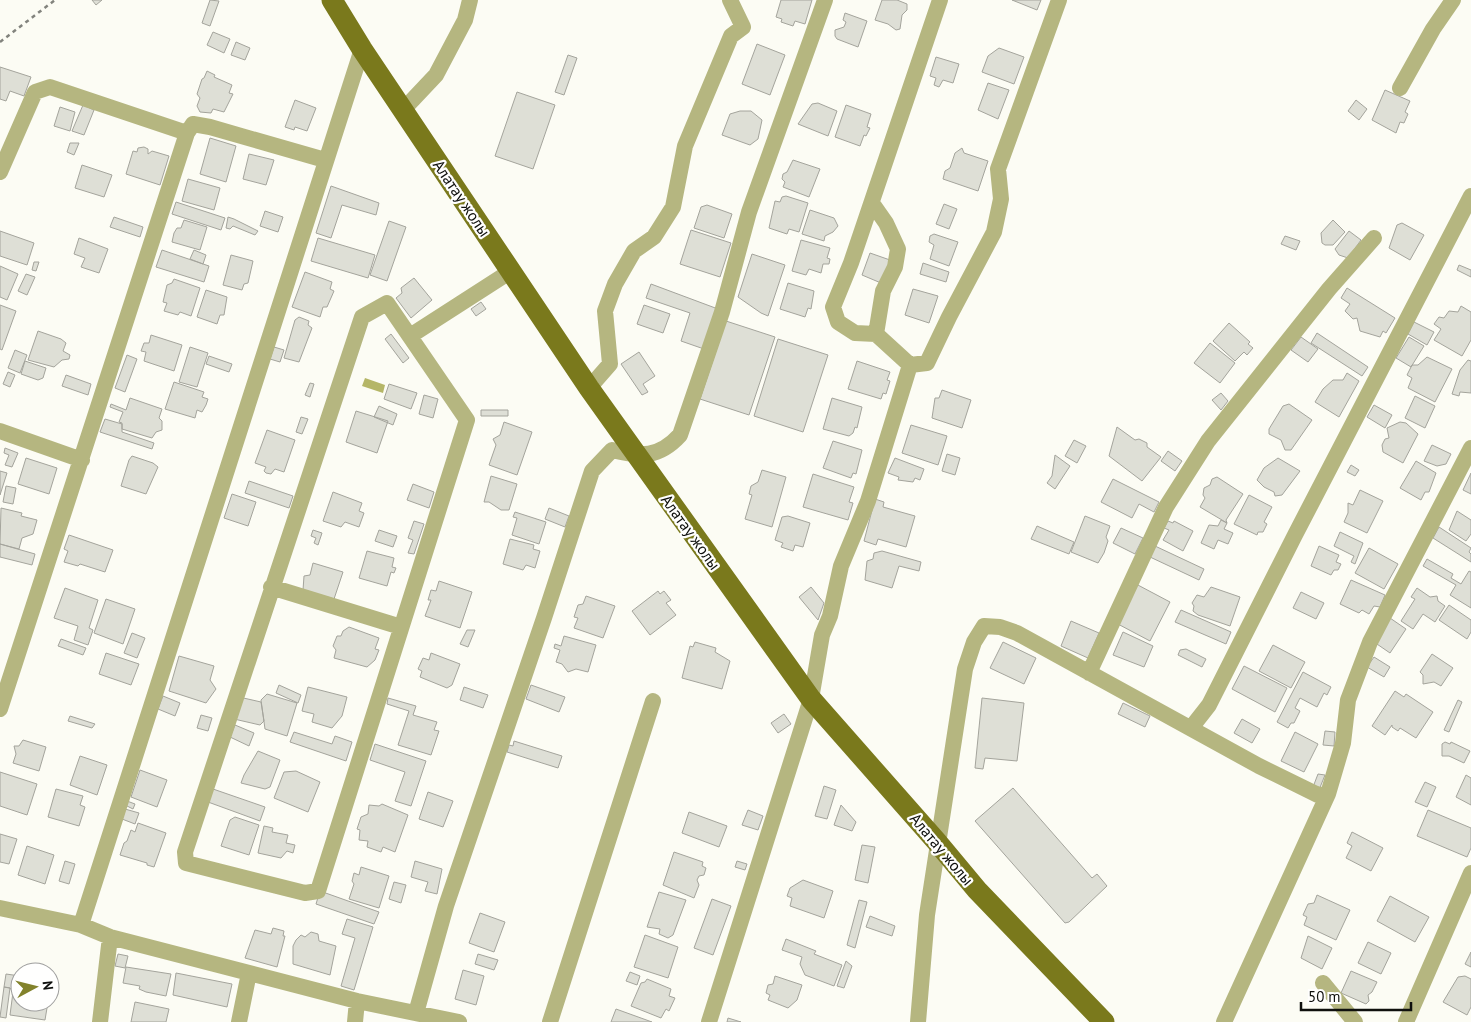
<svg xmlns="http://www.w3.org/2000/svg" width="1471" height="1022" viewBox="0 0 1471 1022" font-family="'PT Sans',sans-serif">
  <style>
    .water { fill: #b5b667 }
    .building { fill: #dedfd6; stroke: #a4a49c }
    .lines { fill: none; stroke-linecap: round; stroke-linejoin: round }
    .path { stroke: #82837d; stroke-width: 2.5; stroke-dasharray: 4 4; stroke-linecap: butt }
    .minor { stroke: #b5b680; stroke-width: 16 }
    .major { stroke: #7a791c; stroke-width: 21 }
    .labels { text-anchor: middle; stroke-width: 4.5; stroke-linejoin: round; paint-order: stroke }
    .street-label { font-size: 16px; fill: #0f100d; stroke: #fffffe }
  </style>
  <rect width="100%" height="100%" fill="#fcfcf4"/>
  <path class="water" d="M365,378L385,385L383,393L362,386Z"/>
  <path class="building" d="M92,0H102L96,5Z
    M210,0L219,1L210,26L202,23Z
    M781,0H812L805,24L795,21L793,26L781,22L782,19L776,17Z
    M882,0H897L907,4V10L902,15L900,29L896,30L888,24L875,20Z
    M1012,0H1041L1037,10Z
    M845,13L867,21L858,47L837,39L835,36V30L844,27L846,22L843,20Z
    M213,32L230,39L224,53L207,45Z
    M236,42L250,48L245,60L231,55Z
    M757,44L785,55L770,95L742,84Z
    M999,48L1024,57L1014,84L982,72L988,56Z
    M568,55L577,58L564,95L555,92Z
    M936,57L959,64L953,83L943,80L939,87L934,85L936,78L930,76Z
    M0,67L31,77L24,96L10,91L6,101L0,99Z
    M207,71L215,75L214,77L232,85L229,93L233,94L224,112L213,109L211,113L200,112L197,106L200,98L197,94L202,79L204,78Z
    M988,83L1009,90L998,119L978,110Z
    M1385,90L1410,101L1405,112L1408,114L1404,123L1400,122L1396,133L1372,120Z
    M517,92L555,105L533,169L495,156Z
    M295,100L316,108L307,131L295,127L294,130L285,127Z
    M1356,100L1367,109L1359,120L1348,111Z
    M818,103L837,111L828,136L798,124L812,104Z
    M83,105L94,110L84,135L72,131Z
    M846,105L871,114L867,127L870,128L866,136L864,135L860,146L835,137Z
    M60,107L75,112L70,131L54,126Z
    M740,111H751L762,120L758,139L750,145L722,135L730,114Z
    M210,138L236,146L226,182L200,174Z
    M70,143H79L74,155L67,152Z
    M144,147L148,149V154L152,151L169,156L160,185L126,174L133,151L137,152L138,148Z
    M962,148L964,153L988,161L978,191L943,179L945,171L950,168L955,153Z
    M249,154L274,160L266,185L243,179Z
    M793,160L820,169L809,197L783,187L785,182L782,179L783,174L787,172Z
    M82,165L112,175L104,197L75,188Z
    M188,179L220,188L214,210L182,201Z
    M331,186L379,203L376,215L342,205L331,238L316,233Z
    M786,196L808,203L799,232L789,229L787,234L769,228L775,201L780,202L782,197Z
    M176,202L225,218L221,230L172,214Z
    M944,204L957,209L949,229L936,224Z
    M707,205L732,214L724,238L694,228L701,207Z
    M810,210L834,218L838,226L833,232L825,236L824,241L802,234Z
    M265,211L283,217L278,232L260,226Z
    M114,217L143,227L140,237L110,227Z
    M228,217L234,219L258,231L255,235L233,226L230,229L226,228Z
    M184,220L207,227L200,250L172,242L174,233L177,228H181Z
    M1333,220L1345,232L1333,245H1325L1322,243L1321,233Z
    M389,221L406,227L387,281L370,275Z
    M1402,223L1424,235L1410,260L1389,248L1397,225Z
    M691,230L731,243L720,277L680,264Z
    M0,231L34,243L27,265L0,256Z
    M1349,231L1361,240L1348,258L1339,255L1335,249Z
    M934,234L958,242L949,266L930,259L934,245L929,242L930,236Z
    M1285,236L1300,241L1296,250L1281,244Z
    M79,238L108,249L99,273L81,267L85,258L74,254Z
    M318,238L375,255L368,278L311,261Z
    M801,240L830,248L827,258L830,259L829,264H823L821,273L809,269L806,275L792,271Z
    M162,250L209,266L204,282L156,267Z
    M194,250L206,255L203,264L190,259Z
    M870,253L890,260L881,283L862,275Z
    M752,254L785,265L768,316L761,313L738,297Z
    M231,255L253,261L248,283L244,284L242,290L223,285Z
    M34,262H39L36,271L32,270Z
    M923,263L949,272L946,282L920,274Z
    M1459,265L1471,270V277L1457,270Z
    M0,266L18,274L7,300L0,297Z
    M305,272L332,282L330,289L334,291L327,307H323L320,317L292,307Z
    M26,274L35,277L27,295L18,291Z
    M414,278L432,300L411,318L396,298L402,293L401,288Z
    M174,279L200,288L191,316L180,312L178,315L164,311L167,303L163,302L167,285L172,283Z
    M788,283L814,291L811,309L808,308L805,317L780,309Z
    M651,284L718,309L704,349L681,341L690,313L646,298Z
    M1347,288L1395,318L1386,333L1383,331L1380,337L1360,331L1357,318L1353,319L1345,311L1350,304L1341,298Z
    M913,289L938,296L929,323L905,315Z
    M206,290L227,297L224,315H220L217,324L197,317Z
    M481,302L486,309L476,316L471,309Z
    M0,305L16,311L2,350L0,349Z
    M644,305L670,314L663,333L637,324Z
    M1461,306L1471,312V340L1462,356L1434,340L1441,329L1434,324L1439,317L1444,318L1449,311L1458,312Z
    M299,317L309,321L308,325L312,328L299,362L284,358L295,320Z
    M726,321L775,337L749,415L700,399Z
    M1414,322L1434,332L1427,345L1408,334Z
    M1229,323L1250,342L1248,344L1253,348L1247,355L1244,352L1235,361L1213,341Z
    M38,331L61,339L66,343L63,351L70,355L69,359L62,360L54,367L28,360Z
    M1317,333L1368,367L1362,376L1311,343Z
    M391,334L409,358L403,363L385,339Z
    M151,335L182,345L174,371L144,361L146,352L141,351L144,343H149Z
    M1301,337L1318,349L1308,362L1291,350Z
    M1409,337L1424,346L1411,367L1396,358Z
    M778,339L828,355L803,432L754,416Z
    M1210,343L1235,363L1220,383L1194,363Z
    M190,347L208,353L197,387L179,382Z
    M274,347L284,350L280,362L270,359Z
    M15,350L27,355L20,373L8,368Z
    M639,352L655,376L643,384L648,392L642,395L621,364Z
    M127,355L137,359L125,392L115,388Z
    M209,356L232,364L229,372L206,364Z
    M1427,357L1452,369L1435,402L1408,388L1412,378L1407,375L1412,365H1418Z
    M1468,360L1471,361V393L1460,392L1459,396L1452,394L1460,370Z
    M25,361L46,368L43,378L38,380L21,374Z
    M857,361L890,372L887,380L890,381L886,394L883,393L881,399L848,389Z
    M8,372L15,375L10,387L3,384Z
    M1347,373L1359,381L1339,417L1315,402L1323,389L1333,380H1343Z
    M66,375L91,384L88,395L62,386Z
    M174,382L204,392L202,397L208,399L206,405L202,412L197,410L195,418L165,409Z
    M310,383L314,384L310,397L305,395Z
    M389,384L417,393L411,409L384,399Z
    M942,390L971,400L962,428L932,418L935,398H939Z
    M1221,393L1228,401L1221,410L1212,400Z
    M424,395L438,399L433,418L419,414Z
    M1415,396L1435,406L1425,428L1405,418Z
    M130,398L162,409L159,418L162,421V430L156,432L152,438L122,429V423L119,422L123,412L110,407L111,404L126,410Z
    M832,398L862,407L857,428L855,427L853,433L849,436L823,429Z
    M1289,404L1312,420L1291,450H1285L1281,440L1269,434V429L1283,406Z
    M1374,405L1392,415L1385,428L1367,417Z
    M379,406L397,414L393,425L374,417Z
    M481,410H508V416H481Z
    M356,411L388,421L377,453L346,442Z
    M301,417L308,419L302,434L296,432Z
    M105,419L122,424V432L154,443L152,449L100,432Z
    M504,422L532,432L517,475L489,465L496,445L493,439L500,435Z
    M1400,422L1406,423L1418,434L1403,463L1383,452L1382,445L1385,439L1389,438L1387,428Z
    M911,425L947,436L938,465L902,453Z
    M1117,427L1135,440L1139,439L1147,443V447L1161,457L1142,481L1109,456Z
    M267,430L295,440L284,472L275,469L271,474L266,473L264,471L266,467L255,463Z
    M1074,440L1086,446L1077,463L1065,456Z
    M833,441L862,450L856,474L853,473L851,478L823,468Z
    M1432,445L1451,454L1446,464L1437,466L1424,461Z
    M5,448L18,453L12,467L5,465L9,455L4,453Z
    M1168,451L1182,461L1175,471L1161,461Z
    M947,454L960,458L955,475L942,471Z
    M1055,455L1070,466L1055,489L1047,483L1052,476Z
    M132,456L153,463L158,467L146,494L121,486L129,460Z
    M26,458L57,468L49,494L18,484Z
    M895,458L924,469L920,480L915,478L913,482L898,480L899,477L888,473Z
    M1278,458L1300,471L1282,495L1275,496L1274,492L1264,487L1257,480L1264,468Z
    M1416,461L1436,473L1429,492H1425L1421,500L1400,488Z
    M1351,465L1359,470L1355,476L1347,472Z
    M762,470L786,477L772,527L745,519L752,495L749,494L751,486L758,482Z
    M0,471L7,473L0,495Z
    M1471,473V494L1463,490Z
    M813,474L854,487L849,502L853,503L848,520L803,507Z
    M491,476L517,484L509,510H501L489,502H484Z
    M1217,477L1243,494L1226,520L1227,523L1200,507L1205,498L1203,495L1204,488L1210,485L1212,479Z
    M1113,479L1159,502L1154,512L1139,504L1132,518L1101,502Z
    M249,481L293,496L289,508L245,493Z
    M413,484L434,492L429,508L407,500Z
    M6,486L16,488L13,504L3,502Z
    M1360,490L1383,501L1367,533L1344,522L1348,513V503L1353,505Z
    M333,492L362,503L359,511L364,513L359,527L345,522L341,527L323,521Z
    M232,494L256,502L248,526L224,518Z
    M1249,495L1272,507L1264,522L1267,524L1263,532H1258L1257,535L1234,524Z
    M875,499L884,502L883,507L915,516L906,547L878,539L876,545L864,541Z
    M1,508L22,513L21,516L37,520L33,534L22,538L19,549L0,544Z
    M549,508L569,516L565,527L545,519Z
    M1457,511L1471,520V534L1466,541L1449,530Z
    M515,512L546,522L539,544L512,535L517,518L513,517Z
    M788,516L810,523L803,547L795,545L793,551L781,547L783,543L775,540L782,517Z
    M1085,516L1110,526L1106,537L1108,541L1104,553L1098,563L1071,552Z
    M1221,520L1227,523L1224,529L1233,533L1228,544L1218,540L1214,549L1201,543L1209,525L1218,526Z
    M414,521L424,524L414,554L408,553L413,540L408,538Z
    M1168,521L1173,523L1174,521L1193,531L1183,551L1163,540L1169,530L1164,528Z
    M1037,526L1074,542L1069,554L1031,539Z
    M1439,527L1471,548L1469,552L1471,554V562L1433,538Z
    M1121,528L1143,538L1135,554L1113,543Z
    M313,530L322,533L318,545L314,543L316,538L311,536Z
    M379,530L397,536L393,547L375,541Z
    M1340,532L1363,543L1355,564L1351,562L1354,556L1334,546Z
    M69,535L113,550L105,572L80,564L78,566L64,562L68,551L64,549Z
    M510,539L534,545L533,549L540,551L535,568L526,565L523,570L503,564Z
    M0,544L35,554L32,565L0,557Z
    M1155,546L1204,569L1199,580L1150,557Z
    M1319,546L1339,555L1336,562L1341,564L1338,570H1334L1331,575L1311,566Z
    M1369,548L1398,564L1384,589L1355,573Z
    M367,551L394,558L392,567L396,568L394,573L391,572L387,586L359,578Z
    M882,551L921,562L919,571L899,566L892,588L865,580L867,561L873,559L874,553Z
    M1427,559L1453,574L1451,578L1461,584L1469,571L1471,572V608L1450,595L1456,585L1423,566Z
    M313,563L343,572L334,599L303,590L304,576L310,575Z
    M1351,580L1385,595L1380,607L1374,606L1369,614L1362,610L1359,613L1340,604Z
    M439,581L472,592L460,628L425,616L431,600H428L431,590L436,591Z
    M1136,584L1170,602L1150,641L1116,623Z
    M811,587L824,603L818,620L799,597Z
    M1211,587L1240,597L1230,626L1198,615L1193,611L1194,606L1192,603L1197,595L1204,597Z
    M65,588L98,600L89,628L93,630L88,645L74,640L78,626L54,618Z
    M1417,588L1430,597L1437,596L1438,601L1445,606L1435,622L1423,614L1413,629L1401,621L1415,599L1411,597Z
    M658,591L660,594L664,591L671,600L666,603L676,615L650,635L632,611Z
    M1301,592L1324,603L1316,619L1293,608Z
    M586,596L615,606L603,638L574,628L578,618L574,617L578,605L583,604Z
    M106,599L135,609L123,644L94,633Z
    M1449,605L1471,620V632L1467,639L1439,620Z
    M1181,610L1231,632L1226,644L1175,622Z
    M1390,618L1406,629L1390,653L1374,642Z
    M1071,621L1099,633L1088,658L1061,646Z
    M349,627L379,638L375,649L379,650L375,660L367,667L334,658L336,650L333,646L337,636H341L343,631Z
    M467,630H475L468,647L460,644Z
    M1123,632L1153,646L1144,667L1113,655Z
    M132,633L145,638L137,658L124,653Z
    M564,636L596,645L588,672L576,669L568,672L562,664L556,662L560,650L554,648L555,644L561,646Z
    M61,639L86,648L83,655L58,646Z
    M695,642L716,648L715,652L730,661L722,689L682,678L690,646L693,647Z
    M1003,642L1036,658L1024,684L990,668Z
    M1273,645L1305,662L1291,688L1259,671Z
    M1186,649L1206,659L1202,667L1178,655L1180,650Z
    M106,653L139,664L131,685L99,674Z
    M431,653L460,664L452,685L447,688L420,677L422,671L418,669L423,658L429,660Z
    M1432,654L1453,668L1441,686L1434,682L1423,684V675L1420,672Z
    M179,656L214,666L210,680L216,689L206,703L169,691Z
    M1374,657L1390,667L1384,677L1367,667Z
    M1244,666L1287,688L1275,712L1232,689Z
    M1303,672L1331,687L1327,695L1324,693L1317,707L1300,698L1295,708L1300,711L1294,723H1291L1288,728L1277,722Z
    M279,685L301,695L298,703L276,693Z
    M531,685L565,697L559,712L526,699Z
    M308,687L347,697L342,716L332,728L312,722L314,714L302,711Z
    M464,687L488,695L483,708L460,700Z
    M1395,691L1404,697L1406,694L1433,712L1416,738L1400,728L1398,731L1392,727V725L1385,735L1372,726Z
    M267,694L297,703L287,736L265,729L261,700Z
    M163,696L180,703L175,716L158,709Z
    M239,697L261,702L264,721L260,725L234,719Z
    M388,698L416,706L413,715L437,722L434,730L439,731L431,755L398,745L409,711L387,704Z
    M982,698L1024,703L1017,761L985,758L983,769L975,768Z
    M1458,700L1462,702L1449,732L1444,730Z
    M1123,703L1150,716L1145,727L1118,714Z
    M784,714L791,724L778,733L771,723Z
    M201,715L212,718L208,731L197,728Z
    M70,716L95,724L92,728L68,721Z
    M1242,719L1260,729L1252,743L1234,733Z
    M235,725L254,733L249,746L230,737Z
    M1325,731L1335,732L1334,746L1323,745Z
    M294,732L332,744L335,736L352,742L346,761L290,742Z
    M1295,732L1318,744L1304,772L1281,761Z
    M23,740L46,747L39,771L13,763L16,754L14,746H19Z
    M514,741L562,756L558,768L507,752L509,745L513,746Z
    M1445,742L1450,744L1451,742L1470,751L1464,763L1449,756H1442V744Z
    M375,744L426,761L411,806L395,801L405,772L370,760Z
    M258,751L280,760L270,787L265,789L241,783L244,775Z
    M80,756L107,765L97,795L70,785Z
    M140,770L167,780L157,807L131,797Z
    M296,771L320,782L308,812L274,798L284,772Z
    M0,772L37,784L27,815L0,806Z
    M1318,774L1325,775L1319,790L1313,787Z
    M1466,775L1471,778V805L1456,797Z
    M1425,782L1436,787L1427,807L1415,802Z
    M824,786L836,790L827,819L815,816Z
    M1013,788L1092,878L1097,874L1107,886L1069,922L1065,923L975,821Z
    M56,789L83,796L80,805L85,807L79,826L48,817Z
    M213,789L265,807L260,821L208,802Z
    M428,792L453,801L443,827L419,819Z
    M127,801L135,804L133,809L125,805Z
    M382,804L408,815L395,852L383,847L381,852L367,847L368,841L359,840L360,830L357,829L361,817L368,814L369,805L379,806Z
    M841,805L856,822L852,831L834,825Z
    M125,809L139,813L135,824L122,819Z
    M748,810L763,816L758,830L742,825Z
    M1428,810L1471,828V848L1467,857L1417,836Z
    M689,812L727,826L719,847L682,833Z
    M235,817L259,825L249,855L221,846L230,820Z
    M138,823L166,833L154,867L147,865V863L120,855L124,843L127,841L131,830L135,832Z
    M264,826L273,828L272,832L288,835L286,843L295,845L293,853L287,851L281,858L258,853Z
    M1352,832L1383,848L1371,871L1346,858L1352,846L1347,843Z
    M0,834L17,839L9,864L0,862Z
    M862,845L875,847L868,883L855,880Z
    M27,846L54,855L45,884L18,875Z
    M674,852L703,862L702,866L706,868L704,875L699,876L697,880L699,885L694,898L663,885Z
    M65,861L75,864L69,884L59,881Z
    M415,861L442,869L437,894L425,891L428,882L411,877Z
    M737,861L747,864L745,870L735,867Z
    M361,867L389,876L379,908L349,899L354,884L352,881L354,873L359,875Z
    M803,880L833,891L824,918L790,906L792,898L787,896L790,888Z
    M394,882L406,885L401,903L389,899Z
    M320,891L379,912L374,924L316,904Z
    M659,892L686,900L673,935L668,938L659,934L660,929L647,927Z
    M1317,895L1350,910L1336,940L1304,925L1307,917L1303,915L1308,904L1314,903Z
    M1390,896L1429,917L1415,942L1377,921Z
    M712,899L731,906L713,955L694,948Z
    M859,900L867,902L855,948L847,945Z
    M480,913L505,922L494,952L469,943Z
    M870,916L895,926L892,936L866,927Z
    M347,919L373,927L354,990L341,986L355,938L342,934Z
    M273,928L284,931L283,936H285L277,967L245,958L255,930L271,934Z
    M311,932L318,934L319,941L336,946L330,975L293,964V946L296,940L301,935L305,937Z
    M645,935L678,947L668,978L634,967Z
    M1308,936L1332,948L1322,969L1301,958Z
    M786,939L816,951L814,954L842,965L834,986L805,975L800,964L802,957L782,950Z
    M1368,942L1391,953L1381,974L1358,963Z
    M1471,952V967L1465,964Z
    M118,954L128,956L125,968L115,966Z
    M478,954L498,960L494,970L475,964Z
    M846,961L852,966L844,988L837,986Z
    M126,967L171,974L166,996L146,992L139,989L140,986L123,983Z
    M463,970L484,976L476,1005L455,999Z
    M1351,971L1377,982L1372,992L1368,995L1369,1001L1366,1004L1341,993Z
    M630,972L640,976L637,985L626,981Z
    M176,973L232,984L227,1007L173,995Z
    M6,974L20,976V1002H48L45,1020L10,1015L13,992L10,988L4,987Z
    M775,976L802,985L797,1000L788,1008L768,1000L770,995L766,993L768,985L773,984Z
    M1465,976L1471,979V1007L1467,1015L1443,1002L1458,977Z
    M647,979L671,989L669,996L675,998L669,1011L666,1009L661,1018L631,1006L641,983L645,982Z
    M4,987L10,988L6,1018L0,1017Z
    M135,1002L169,1009L166,1022H131Z
    M616,1009L652,1022H611Z
    M728,1018L741,1022H727Z"/>
  <g class="lines">
    <path class="path" d="M0,42L55,0"/>
    <path class="minor" d="M1400,88L1433,29L1453,0
      M403,110L436,75L465,20L470,0
      M0,172L35,92L50,87L187,133
      M872,203L886,223L898,249L895,267L883,291L876,334
      M387,303L467,420L318,891L305,893L186,863L185,852L362,317Z
      M410,336L511,271
      M910,365L927,363L949,317L994,232L1001,199L998,169L1059,0
      M589,388L610,364L605,311L615,284L634,251L654,237L673,207L685,146L731,36L743,27L730,0
      M0,431L82,460
      M271,587L401,627
      M1089,673L1166,507L1208,441L1329,289L1374,238
      M0,709L187,133L193,124L210,127L325,160
      M1191,728L1209,705L1295,535L1471,196
      M0,908L81,925L110,937L357,1001L459,1022
      M81,925L362,49
      M1323,983L1355,1022
      M416,1013L446,906L544,618L592,471L612,450C641,457 659,458 680,435L722,312L749,212L825,0
      M100,1022L110,937
      M239,1022L249,973
      M355,1022L357,1001
      M550,1022L653,701
      M709,1022L811,699L822,635L830,616L841,566L868,501L910,365L876,334L855,333L838,322L833,307L851,263L940,0
      M918,1022L927,915L965,669L974,642L984,626L1000,627L1017,633L1259,766L1318,795L1328,794L1343,743L1348,700L1370,642L1471,448
      M1224,1022L1328,794
      M1406,1022L1471,873"/>
    <path class="major" d="M332,0L362,49L589,388L811,699L937,842L977,890L1104,1022"/>
  </g>
  <g class="labels">
    <g class="street-label">
      <text transform="translate(462 198) rotate(56)" y="6">Алатау жолы</text>
      <text transform="translate(691 532) rotate(54)" y="6">Алатау жолы</text>
      <text transform="translate(942 849) rotate(50)" y="6">Алатау жолы</text>
    </g>
  </g>
  <g transform="translate(35 987) rotate(83)"><circle r="24" fill="#fffffe" stroke="#9f9f9e"/>
  <path d="M0-4L9 19L0 12L-9 19Z" fill="#82822b"/>
  <text y="-8" font-size="14" font-weight="bold" text-anchor="middle" fill="#0f100d">N</text>
  </g>
  <path d="M1301 1002v8h110v-8" fill="none" stroke="#0f100d" stroke-width="2.5"/>
  <text x="1308" y="1002" font-size="15" fill="#0f100d" stroke="#fffffe" stroke-width="4" paint-order="stroke">50 m</text>
</svg>
